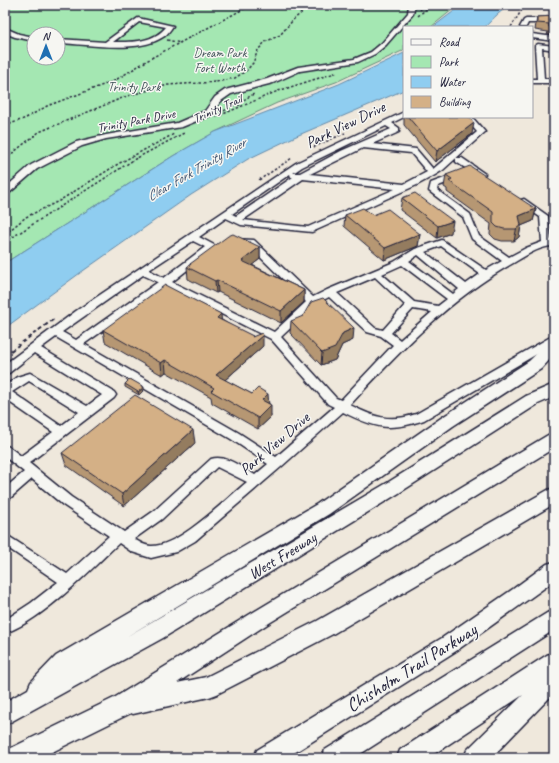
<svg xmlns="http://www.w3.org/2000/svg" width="559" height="763" viewBox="0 0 559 763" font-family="Caveat,sans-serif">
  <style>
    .green { fill: #a4e7b2; stroke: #638476; fill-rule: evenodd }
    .water { fill: #8fcdf0; stroke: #6389a8 }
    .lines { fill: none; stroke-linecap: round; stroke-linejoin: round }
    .minor-casing { stroke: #22223b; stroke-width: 3 }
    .highway-casing { stroke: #22223b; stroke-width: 3 }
    .path-far1 { stroke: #22223b; stroke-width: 1.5; stroke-dasharray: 2.5 2; stroke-linecap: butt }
    .path { stroke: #22223b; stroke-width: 2; stroke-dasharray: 4 3; stroke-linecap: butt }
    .minor { fill: #f6f6f2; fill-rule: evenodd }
    .highway { fill: #f6f6f2; fill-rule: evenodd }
    .wall { fill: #b69773; stroke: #22223b }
    .shaded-wall { fill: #947b5e; stroke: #22223b }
    .building { fill: #d4b086; stroke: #22223b }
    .labels { text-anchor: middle; stroke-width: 3; stroke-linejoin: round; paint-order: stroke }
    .far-park-label { font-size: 13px; fill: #425359; stroke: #f6f6f2 }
    .far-street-label { font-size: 13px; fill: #22223b; stroke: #f6f6f2 }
    .far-water-label { font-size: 14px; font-style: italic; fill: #435571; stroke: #f6f6f2 }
    .street-label { font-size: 16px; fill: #22223b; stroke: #f6f6f2 }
    .near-street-label { font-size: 19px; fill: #22223b; stroke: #f6f6f2 }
  </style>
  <rect width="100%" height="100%" fill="#efe8dc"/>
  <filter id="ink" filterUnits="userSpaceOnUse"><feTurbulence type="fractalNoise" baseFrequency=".025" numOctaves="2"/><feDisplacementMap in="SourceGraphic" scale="8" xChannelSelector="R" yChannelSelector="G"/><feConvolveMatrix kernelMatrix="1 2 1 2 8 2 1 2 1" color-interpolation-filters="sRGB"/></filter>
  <g filter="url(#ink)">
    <path class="green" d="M5,5H458L431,27H404V49L402,51L336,82L277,103L215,132L173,156L5,263ZM34,34H58V58H34Z"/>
    <path class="water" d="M462,5H513C502,8 493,19 485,27H433Z
      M404,53V90L294,137L248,159L191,195L80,273L5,328V263L173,156L215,132L339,84Z"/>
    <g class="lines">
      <defs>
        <path id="minor" d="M409,5H415L413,14L386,45L375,54L358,62L300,71L273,83L231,94L221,101L211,115L182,127L106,139L82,146L37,169L8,194L5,195V188L31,165L76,142L106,135L177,123L205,111L215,97L225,90L267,79L298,67L354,59L371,52L382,43L408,13Z
          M138,18L173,26C170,30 167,35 163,37C138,54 87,44 58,43V39L105,42ZM139,22L166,27C153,43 132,42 113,42Z
          M526,19H554V23H528L526,27H520L524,20Z
          M5,28L19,34L34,37V41L15,37L5,33Z
          M532,34L554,37V41L532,38Z
          M538,44L554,46V50L542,48L544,79H554V83H532V79H537L535,46Z
          M404,112V117L392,123L399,128V132L372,144L416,149L433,169L477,132L464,117H472L485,132L443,170L435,175L417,185L312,232L241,225L226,218L199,237L214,245L216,247L214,249L172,282L274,332L306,302L248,245L233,243L231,241L233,239L254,240L313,297L327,290L394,262L415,249L442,240L486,270L502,261L472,239L463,217L429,191L431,183L458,173L462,176L461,178L438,186L437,190L470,214L479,236L509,257L526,248L542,242L540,217L521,204L520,202L521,200L524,199L548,216L551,240H554V246C540,246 527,255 515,262C450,298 400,351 350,405C374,417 389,423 416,414L554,335V344L424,420C389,432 375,428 343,412L281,467L195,541L176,552L151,558L132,552L119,543C89,571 44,619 5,633V620L31,603L58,582L5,546V534L67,574L109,536L63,505L32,479L9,499L5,500V488L24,472L5,457V445L9,447L21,456L53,432L5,399V386L17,377L30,373L87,406L102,395L34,353L9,373L5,374V364L76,311L296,163ZM386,126L391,129L341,151L300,173H293L302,167ZM363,148L411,153L427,172L404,184L310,174ZM290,174L291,177H293L236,216L232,214ZM303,179L395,189L308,227L243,220ZM193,241L205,247L164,278L149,270ZM441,246L480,274L466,284L425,252ZM418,255L459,289L453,294L409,261ZM402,265L447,299L438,306L414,302L382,274ZM143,275L158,282L76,340L62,332ZM375,277L405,305L383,330L375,328L337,293ZM166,286L271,339L328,404L334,407L276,457L239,433L84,344ZM329,297L367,332L381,336L393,345L341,400L336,398L281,337L316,304ZM413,309L432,312L400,340L391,333ZM56,337L231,439L268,464L255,475C242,468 226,454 211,459L154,511L124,532L71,497L29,463L114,398L116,395L114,392L41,348ZM29,381L79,412L61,426L12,392ZM217,467L247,482C225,500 179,547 151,546C145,546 139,542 134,539L162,519Z
          M456,158H462L485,174L481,177L478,176L456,162Z"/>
        <path id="highway" d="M554,341V355L541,369L453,426L329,514L126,637L387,483L526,396L554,384V397L538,404L399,493L163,638L5,725V702L28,689L31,682L56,656L317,504L441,418L529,361L549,342Z
          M554,434V448L266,625L177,683L206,677L317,621L548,490L554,488V504L331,635L217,694L209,697L133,714L131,713L40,758H5L7,750L114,698L252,613L548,435Z
          M554,562V581L456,651L286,758H254L257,750L442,638L513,589L547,564Z
          M554,610V630L354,758H322L325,750L547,613Z
          M554,652V693L491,758H464L467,750L523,695L428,758H397L400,750L547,655Z"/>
      </defs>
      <use href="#minor" class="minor-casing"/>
      <use href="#highway" class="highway-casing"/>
      <path class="path-far1" d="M420,10L424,5
        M418,16L431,5
        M511,27L525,5
        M167,40L181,43
        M229,102L243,106
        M220,113L254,94
        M216,117L278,91L338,72
        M5,126L26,118L47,106L114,81L153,57L251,5
        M314,147L345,133
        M5,159L39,132L127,96L168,85L216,82L235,78L247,70L253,63L258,50L265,42L280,35L294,19L311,5
        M259,180L292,158
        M5,234L26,217L59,201L118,164L174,134
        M5,242L135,159L184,133"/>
      <path class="path" d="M5,355L54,319"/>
      <use href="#minor" class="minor"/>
      <use href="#highway" class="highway"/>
    </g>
    <path class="wall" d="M554,16V35H547L548,32L535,30L537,17Z
      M554,50V60L553,55Z
      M404,117H408L472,134L435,162L404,125Z
      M446,175L536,209L533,221L521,226L519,237L514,241H502L495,239L490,234L491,224L447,192V189L444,187Z
      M402,198L451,233L437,238L400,210Z
      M345,215H373L420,234L418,246L384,260L344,226Z
      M260,247V259L252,265L304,290V302L281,323L218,292L216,293L188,279L187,267L190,265V264Z
      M222,320L263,346L225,380L269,403L271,417L258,429L212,403L211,397L166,372L162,375L105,342L103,330Z
      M291,321L353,340L342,345L335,360L321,365L290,333Z
      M125,384L144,390L139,395L125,387Z
      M195,443L124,506L66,465L62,453Z"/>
    <path class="shaded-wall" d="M474,123L472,134L435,162L437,151Z
      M536,209L533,221L521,226L519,237L514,241L519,216Z
      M453,221L451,233L437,238L438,226Z
      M420,234L418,246L384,260L385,248Z
      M260,247V259L242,273V261Z
      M217,280L218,292L216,293L215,281Z
      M304,290V302L281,323V311Z
      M221,314L222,326L217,318Z
      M354,328L353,340L342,345L335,360L321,365L322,353L343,333Z
      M263,335V346L217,387L216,375Z
      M165,360L166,372L162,375L161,363Z
      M144,387V390L139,395L138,392Z
      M268,394L269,406L262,400Z
      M271,405V417L258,429V418Z
      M193,430L195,443L124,506L122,494Z"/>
    <path class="building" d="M554,16V27H549V24L537,23V17Z
      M408,117H469L474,123L437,151Z
      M470,166L536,209L519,216L521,225L516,229H504L497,227L493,223V212L449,181L452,179L446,175Z
      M415,193L453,221L438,226L402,198Z
      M363,208L373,215L388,209L420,234L385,248L345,215Z
      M233,234L260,247L242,261L304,290L281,311L217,280L215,281L187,267L191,264H190L228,236Z
      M165,285L221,314L217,318L253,336L252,337L262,333L263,335L216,375L252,394L258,388L268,394L262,400L271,405L258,418L211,391L214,388L165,360L161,363L103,330Z
      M323,298L354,328L343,333L335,348L322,353L291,321L303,316L311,302Z
      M130,379L144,387L138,392L125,384Z
      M135,395L193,430L122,494L62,453Z"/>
  </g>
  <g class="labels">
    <g class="far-park-label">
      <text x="220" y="57">Dream Park<tspan x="220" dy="15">Fort Worth</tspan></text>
      <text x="134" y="91">Trinity Park</text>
    </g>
    <g class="far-street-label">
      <text transform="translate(217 108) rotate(-24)" y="5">Trinity Trail</text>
      <text transform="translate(136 120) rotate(-11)" y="5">Trinity Park Drive</text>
    </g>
    <g class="far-water-label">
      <text transform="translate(196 169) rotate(-30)" y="5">Clear Fork Trinity River</text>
    </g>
    <g class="street-label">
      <text transform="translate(345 124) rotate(-26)" y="6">Park View Drive</text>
      <text transform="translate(274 443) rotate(-41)" y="6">Park View Drive</text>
      <text transform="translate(282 555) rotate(-31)" y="6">West Freeway</text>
    </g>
    <g class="near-street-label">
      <text transform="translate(411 667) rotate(-32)" y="7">Chisholm Trail Parkway</text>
    </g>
  </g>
  <rect width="559" height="763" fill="none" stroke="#f6f6f2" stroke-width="20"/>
  <rect x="10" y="10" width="539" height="743" fill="none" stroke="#22223b" stroke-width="1.5" filter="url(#ink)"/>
  <rect x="403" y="26" width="130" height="92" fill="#f6f6f2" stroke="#a1a1a9"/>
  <rect x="411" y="39" width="20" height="6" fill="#f6f6f2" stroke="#a1a1a9"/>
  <text x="439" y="46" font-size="12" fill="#22223b">Road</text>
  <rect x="411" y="56" width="20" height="12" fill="#a4e7b2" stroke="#a1a1a9"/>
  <text x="439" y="66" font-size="12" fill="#22223b">Park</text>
  <rect x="411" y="76" width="20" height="12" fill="#8fcdf0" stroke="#a1a1a9"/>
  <text x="439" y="86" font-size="12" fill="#22223b">Water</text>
  <rect x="411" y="96" width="20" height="12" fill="#d4b086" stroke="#a1a1a9"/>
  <text x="439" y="106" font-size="12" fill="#22223b">Building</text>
  <g transform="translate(46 46)"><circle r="19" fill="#f6f6f2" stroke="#a1a1a9"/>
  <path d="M0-3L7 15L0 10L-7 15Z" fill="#1f6fb2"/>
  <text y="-6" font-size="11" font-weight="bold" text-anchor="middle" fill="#22223b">N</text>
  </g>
</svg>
